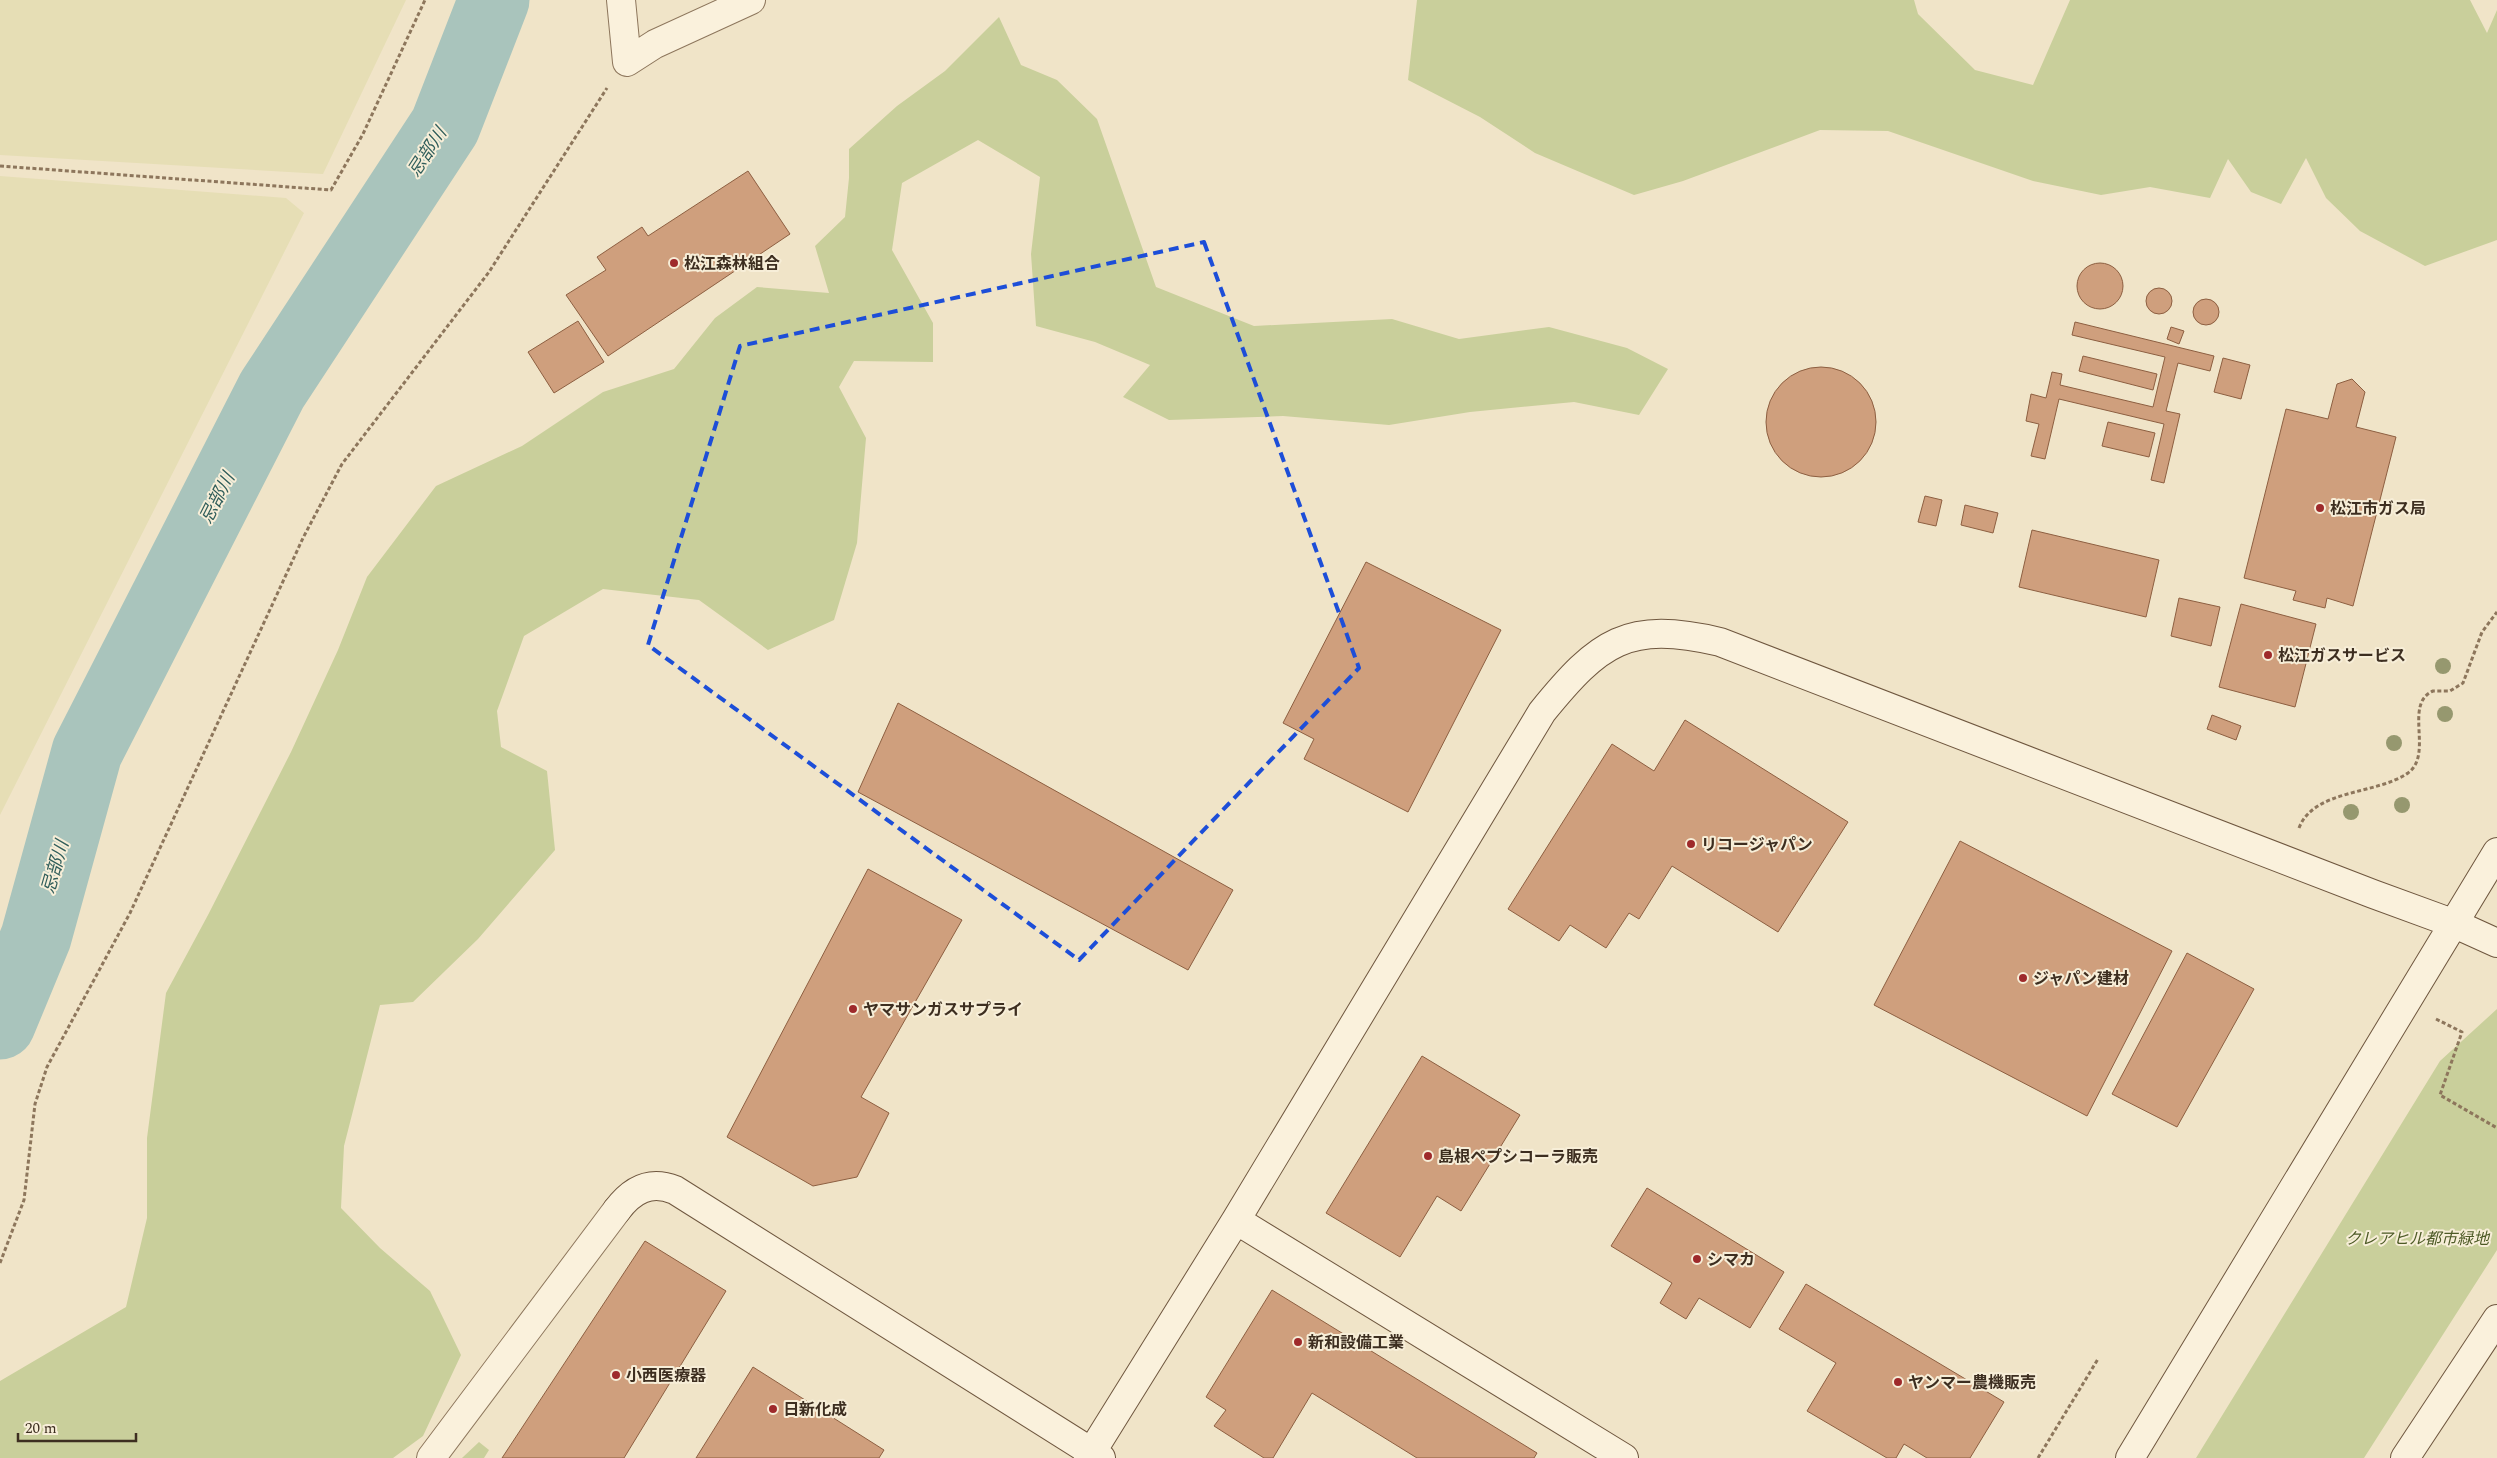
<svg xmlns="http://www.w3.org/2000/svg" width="2497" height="1458" viewBox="0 0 2497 1458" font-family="Spectral,'Noto Sans JP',serif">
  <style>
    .farmland { fill: #e6deb5 }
    .green { fill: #c9cf9b }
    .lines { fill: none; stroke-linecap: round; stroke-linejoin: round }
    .river { stroke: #a9c4bc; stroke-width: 71 }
    .building { fill: #cf9f7d; stroke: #8d5f41 }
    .street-casing { stroke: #8d765c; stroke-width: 30 }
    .secondary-casing { stroke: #6f573f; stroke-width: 30 }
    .path { stroke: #8d765c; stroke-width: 3; stroke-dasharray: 4 2.5; stroke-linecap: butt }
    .street { stroke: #faf1dc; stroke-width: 28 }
    .secondary { stroke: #faf1dc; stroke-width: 28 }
    .tree { fill: #96986f }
    .marked { fill: none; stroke: #1d4ed8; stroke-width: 4; stroke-dasharray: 10 6; stroke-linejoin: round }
    .poi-dot { fill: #9e2a2b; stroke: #f7eed8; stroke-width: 2 }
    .labels { text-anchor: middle; stroke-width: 4; stroke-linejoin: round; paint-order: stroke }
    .poi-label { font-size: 16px; font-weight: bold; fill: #3d2e20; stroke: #f7eed8; text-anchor: start }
    .park-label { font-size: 16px; font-style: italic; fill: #4d5a26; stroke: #f7eed8 }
    .water-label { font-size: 18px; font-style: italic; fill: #2f5d5a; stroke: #f7eed8 }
  </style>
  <rect width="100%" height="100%" fill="#f0e4c8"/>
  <path class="farmland" d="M0,0H406L323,174L0,155Z
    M0,176L286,198L304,213L0,815Z"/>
  <path class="green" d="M1417,0H1914L1918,14L1975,70L2033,85L2070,0H2470L2487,33L2497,10V240L2425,266L2360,231L2326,198L2306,158L2281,204L2251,192L2228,159L2210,198L2150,187L2101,195L2033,181L1888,131L1820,130L1683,181L1634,195L1535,153L1480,117L1408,80Z
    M999,17L1021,65L1057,80L1097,119L1156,287L1254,326L1392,319L1459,339L1549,327L1627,348L1668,369L1639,415L1574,402L1470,412L1389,425L1283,416L1169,420L1123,397L1150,365L1095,342L1036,326L1031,254L1040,177L978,140L902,183L892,250L933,323V362L854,361L839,387L866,438L857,543L834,620L768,650L699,600L603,589L524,636L497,711L501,747L547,771L555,850L478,939L413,1002L380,1005L344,1146L341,1208L380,1248L430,1291L461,1355L423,1436L393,1458H0V1381L126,1307L147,1218V1138L166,993L208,915L291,752L338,650L367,577L436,486L522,446L603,392L674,369L715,318L757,287L829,293L815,246L845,217L849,178V149L897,106L945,71Z
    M2497,1009V1250L2364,1458H2196L2440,1061Z
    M479,1442L489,1450L484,1458H462Z"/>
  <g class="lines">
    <path class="river" d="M0,1024L36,937L87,752L272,390L445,126L494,0"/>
  </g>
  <path class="building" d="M748,171L790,234L608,356L566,295L606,270L597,257L642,227L648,236Z
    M2077 286a23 23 0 1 1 46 0a23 23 0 1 1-46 0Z
    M2146 301a13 13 0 1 1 26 0a13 13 0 1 1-26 0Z
    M2193 312a13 13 0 1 1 26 0a13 13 0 1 1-26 0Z
    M578,321L604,362L554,393L528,352Z
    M2075,322L2214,356L2210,371L2178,363L2166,411L2180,414L2164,483L2151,480L2164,424L2059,399L2045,459L2031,456L2039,424L2026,421L2031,394L2046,398L2052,372L2062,374L2060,385L2153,407L2165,357L2072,335Z
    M2171,327L2184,331L2179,344L2167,339Z
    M2083,356L2157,374L2153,390L2079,371Z
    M2223,358L2250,365L2241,399L2214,392Z
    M1766 422a55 55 0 1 1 110 0a55 55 0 1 1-110 0Z
    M2352,379L2365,392L2356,427L2396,437L2353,606L2327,598L2325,608L2293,600L2296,591L2244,578L2286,409L2328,419L2337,384Z
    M2108,422L2155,433L2149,457L2102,446Z
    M1925,496L1942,500L1936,526L1918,522Z
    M1965,505L1998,513L1993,533L1961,525Z
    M2032,530L2159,560L2146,617L2019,587Z
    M1366,562L1501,630L1408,812L1304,759L1314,739L1283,723Z
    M2179,598L2220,607L2211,646L2171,636Z
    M2241,604L2316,624L2295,707L2219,687Z
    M898,703L1233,890L1188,970L858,792Z
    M2212,715L2241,726L2236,740L2207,729Z
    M1685,720L1848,822L1778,932L1672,866L1639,919L1629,913L1606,948L1570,925L1559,941L1508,909L1612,744L1654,771Z
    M1960,841L2172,951L2087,1116L1874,1005Z
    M868,869L962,920L861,1097L889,1113L857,1177L813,1186L727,1137Z
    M2187,953L2254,989L2177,1127L2112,1094Z
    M1422,1056L1520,1115L1461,1211L1437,1196L1400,1257L1326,1213Z
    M1647,1188L1784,1272L1750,1328L1699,1298L1686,1319L1660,1303L1672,1283L1611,1246Z
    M645,1241L726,1291L624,1458H502Z
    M1806,1284L2004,1402L1970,1458H1927L1904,1444L1896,1458H1887L1807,1411L1836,1363L1779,1329Z
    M1272,1290L1537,1453L1534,1458H1417L1312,1393L1273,1458H1264L1214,1426L1226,1410L1206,1397Z
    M753,1367L884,1450L879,1458H696Z"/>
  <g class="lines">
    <defs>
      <path id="street" d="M621,0L627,62L655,44L751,0
        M431,1458L617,1210"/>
      <path id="secondary" d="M617,1210C632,1190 650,1180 675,1190L1101,1458
        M1236,1220L1624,1458
        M1088,1458L1236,1220L1542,712C1599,642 1627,620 1720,642L2373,894L2455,924L2497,943
        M2130,1458L2497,852
        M2405,1458L2497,1319"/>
    </defs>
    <use href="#street" class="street-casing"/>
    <use href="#secondary" class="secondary-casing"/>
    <path class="path" d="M0,166L331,190L363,134L425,0
      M2299,828C2314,789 2376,795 2408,773C2434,754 2403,704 2433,691H2450L2463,683L2482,632L2497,612
      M2436,1019L2462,1032L2440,1095L2497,1128
      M0,1263L24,1200L35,1104L47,1067L130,913L303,538L342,464L489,272L607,88
      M2038,1458L2098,1359"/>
    <use href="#street" class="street"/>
    <use href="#secondary" class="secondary"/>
  </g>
  <g class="tree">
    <circle cx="2443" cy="666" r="8"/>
    <circle cx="2445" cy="714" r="8"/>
    <circle cx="2394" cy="743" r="8"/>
    <circle cx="2402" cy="805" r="8"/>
    <circle cx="2351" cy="812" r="8"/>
  </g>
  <path class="marked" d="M1204,242L1359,668L1079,960L648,645L740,346Z"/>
  <g class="poi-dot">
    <circle cx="674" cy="263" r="5"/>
    <circle cx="2320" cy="508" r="5"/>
    <circle cx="2268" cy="655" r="5"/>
    <circle cx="1691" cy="844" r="5"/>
    <circle cx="2023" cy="978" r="5"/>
    <circle cx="853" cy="1009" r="5"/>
    <circle cx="1428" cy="1156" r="5"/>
    <circle cx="1697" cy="1259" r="5"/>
    <circle cx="1298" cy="1342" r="5"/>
    <circle cx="616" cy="1375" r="5"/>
    <circle cx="1898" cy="1382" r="5"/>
    <circle cx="773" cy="1409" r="5"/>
  </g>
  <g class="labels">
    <g class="poi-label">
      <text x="684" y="269">松江森林組合</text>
      <text x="2330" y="514">松江市ガス局</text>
      <text x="2278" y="661">松江ガスサービス</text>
      <text x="1701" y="850">リコージャパン</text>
      <text x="2033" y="984">ジャパン建材</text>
      <text x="863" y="1015">ヤマサンガスサプライ</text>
      <text x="1438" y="1162">島根ペプシコーラ販売</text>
      <text x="1707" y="1265">シマカ</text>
      <text x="1308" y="1348">新和設備工業</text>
      <text x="626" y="1381">小西医療器</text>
      <text x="1908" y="1388">ヤンマー農機販売</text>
      <text x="783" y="1415">日新化成</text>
    </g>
    <g class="park-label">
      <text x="2417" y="1244">クレアヒル都市緑地</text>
    </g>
    <g class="water-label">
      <text transform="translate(427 152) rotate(-57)" y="6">忌部川</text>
      <text transform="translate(217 498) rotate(-63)" y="6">忌部川</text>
      <text transform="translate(55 867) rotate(-74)" y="6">忌部川</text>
    </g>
  </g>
  <path d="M18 1433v8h118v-8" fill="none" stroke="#3d2e20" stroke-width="2.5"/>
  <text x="25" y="1433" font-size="15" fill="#3d2e20" stroke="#f7eed8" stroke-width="4" paint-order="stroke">20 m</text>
</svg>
